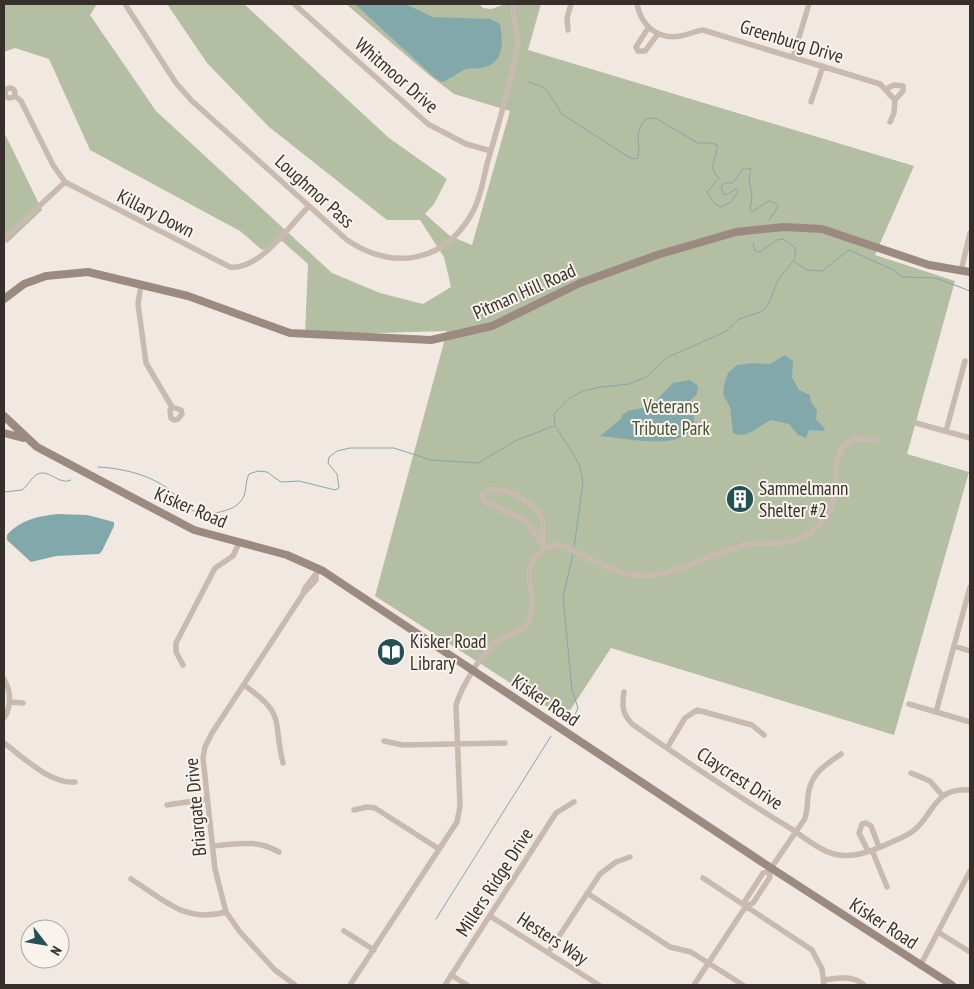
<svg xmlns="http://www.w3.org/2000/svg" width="974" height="989" viewBox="0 0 974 989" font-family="'PT Sans Narrow',sans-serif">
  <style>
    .green { fill: #b4bea2 }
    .water { fill: #83a8ab }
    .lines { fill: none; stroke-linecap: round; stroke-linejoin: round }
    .stream { stroke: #83a8ab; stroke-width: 1 }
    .minor { stroke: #c8baae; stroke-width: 5.5 }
    .secondary { stroke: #9b8a7f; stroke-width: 8 }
    .labels { text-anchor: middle; stroke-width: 4; stroke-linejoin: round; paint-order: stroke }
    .street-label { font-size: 19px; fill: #372f2b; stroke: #f9f3ed }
    .park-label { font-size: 19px; fill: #465332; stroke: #f9f3ed }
    .poi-label { font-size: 19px; fill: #372f2b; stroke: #f9f3ed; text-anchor: start }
  </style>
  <rect width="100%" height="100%" fill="#f1e9e1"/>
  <path class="green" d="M4,4H97L90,15L156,111L332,273L380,293L423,304L451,287L444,257L420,220H387L269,127L207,63L167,4H244L389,138L447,179L434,204L425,214L450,236L472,245L510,111L454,94L429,75L346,4H479L483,8L491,9L506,4H541L528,50L914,166L875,255L955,281L907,454L969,472L894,735L611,648L565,718L375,596L447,331L305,335L308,264L282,241L262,250L240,231L90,150L49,59L15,48L4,52Z
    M4,132L42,210L7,243L4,240Z"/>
  <path class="water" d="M355,4H405L433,17L490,19L500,24C503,43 505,64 481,68C476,69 471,68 466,69C463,70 448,80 442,82L435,78Z
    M785,355L793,361L792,377L799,390L810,395L811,402L817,410L816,419L825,429L824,431L809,430L806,438L798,435L789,424L771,420C758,426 747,440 733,433L730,407L723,394L724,385L728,373L737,365L752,363L770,364Z
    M690,380L698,386L697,394L691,400C692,406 694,413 694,419C693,455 621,437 600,436L621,419L622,415L628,411L651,406L673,383Z
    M58,514L87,515L114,522V526L102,551L99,554L56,556L31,562L7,540V535C20,520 38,516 58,514Z"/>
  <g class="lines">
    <path class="stream" d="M529,82L545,88L562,114L630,158L637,159C643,144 631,134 646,119L655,118L698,143H711L717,145C718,159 706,166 719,178L707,192L715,204L721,207L731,202L738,191L736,189L728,194H723L721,187L725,183H733L742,170L751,168L749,179L752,196L750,210L752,212L769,201L775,203L778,207L769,220
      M794,261L806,270L822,271L849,250L894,270L902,277L936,278L970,291
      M98,467C119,468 142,473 161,484C184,497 187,521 220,512C227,510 235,508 240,502C248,494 244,484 249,474L258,471L267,472L281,482L299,481L335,490L339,488L337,474L328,463L329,457L337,451L350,448H394L431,460L478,463L517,440L554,426
      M4,492L22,490C28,486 30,479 36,475C49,467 58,486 71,480
      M574,548L583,482L580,467L573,453L555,426L554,414L568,399L583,391L601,387L629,384L646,377L668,357L725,332L739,319L761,312L768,305L778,280L794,260L796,248L783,239L777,240L760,252L755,251L753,243
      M573,554L563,597L572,690L578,708L574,717
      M436,919L551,736"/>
    <path class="minor" d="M125,4L176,83L192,101L347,240C392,270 442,264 471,215C480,200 483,181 487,164C497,130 507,95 515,60L518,42L512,4
      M294,4L428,124L466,144L491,151
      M637,4C641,25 657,40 680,36C688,35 695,31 703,30L880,84L895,100L894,113L890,122
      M648,28L636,47L638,51H645L658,34
      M568,30L567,18L571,4
      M793,57L809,4
      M5 93a5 5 0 1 1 10 0a5 5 0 1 1-10 0Z
      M886,89L894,85L903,86V91L895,100
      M15,96L21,101L53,165L65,182L230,267C260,270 289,226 309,206
      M811,102L823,66
      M4,239L65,182
      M961,271L970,233
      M141,285L138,304L146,363L172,407L181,410L182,414L178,419L174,420L171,418L170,410L172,407
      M916,423L970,438
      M946,431L965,361
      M542,543L528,524L520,518L483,501V493C497,482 537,502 542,519C545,529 540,539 545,549
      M303,594L316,580V575
      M954,646L970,651
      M183,665L176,652V643L215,568L233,556L239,543
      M4,679C11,692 12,705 4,718
      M244,685C287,716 272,718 283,763
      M624,692C622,706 622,713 632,724C682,759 733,793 785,825C801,834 816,849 834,854C857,860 883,846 903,837C935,823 928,787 970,790
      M9,702L23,703
      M909,704L970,722
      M936,712L970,587
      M384,741L403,745L505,743
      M4,743C23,757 50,784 75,782
      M667,748L685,718L697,710L752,725L764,735
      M911,773L930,781L942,795
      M167,805L207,799
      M354,810L367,807L375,808L439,849
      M213,846C238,844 256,839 279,852
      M872,850L887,887
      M868,851L859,833L862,824L866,823L871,826L879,847
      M703,878L812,950L822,969L824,985
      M131,879C163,899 185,924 226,912
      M587,893L670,947L691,952L743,985
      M746,906L753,903L770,877L769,871
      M490,916L599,985
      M344,931L374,950
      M938,932L970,952
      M548,953L600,874L616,862L630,857
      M920,966L970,871
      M451,975L467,985
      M824,980C839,978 852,975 864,985
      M295,985L275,970L240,932L226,912L215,869L203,758L205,747L212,733L303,594L305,588L319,570
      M350,985L457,822L460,806L456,705C461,688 478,660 491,646C502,634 524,635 530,618C539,595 518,573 539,553C545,547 553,545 561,545C585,555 607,572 634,575C675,579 707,553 746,545C765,541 784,546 802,538C811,533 819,526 825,518C848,487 821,455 855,438L876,441
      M445,985L556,813L574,802
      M694,985L746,906L745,901L763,873L769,871L804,820C808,812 807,805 808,796C810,774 824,766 841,754"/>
    <path class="secondary" d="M4,299L24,284L46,276L88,272L188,296L290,333L431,340L492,326L580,283L660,254L736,232L784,227L822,229L929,265L970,272
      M4,416L37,447L194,530L287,555L323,571L771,868L952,985
      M4,433L23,438"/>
  </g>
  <defs>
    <symbol id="building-disc" viewBox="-11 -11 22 22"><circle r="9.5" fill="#255054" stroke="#f9f3ed"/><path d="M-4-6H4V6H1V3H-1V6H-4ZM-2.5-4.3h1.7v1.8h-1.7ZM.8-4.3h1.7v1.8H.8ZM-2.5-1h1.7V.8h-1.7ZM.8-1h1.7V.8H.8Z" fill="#fff"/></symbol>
    <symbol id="library-disc" viewBox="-11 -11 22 22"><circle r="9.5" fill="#255054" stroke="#f9f3ed"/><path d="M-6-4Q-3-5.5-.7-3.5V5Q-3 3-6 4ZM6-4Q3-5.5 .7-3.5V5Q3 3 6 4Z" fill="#fff"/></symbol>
  </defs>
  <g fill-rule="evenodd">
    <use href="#building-disc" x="724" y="483" width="32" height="32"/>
    <use href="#library-disc" x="375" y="636" width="32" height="32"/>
  </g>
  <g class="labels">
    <g class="street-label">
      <text transform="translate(792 41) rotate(17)" y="7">Greenburg Drive</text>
      <text transform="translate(397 75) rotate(41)" y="7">Whitmoor Drive</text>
      <text transform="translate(315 191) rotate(42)" y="7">Loughmor Pass</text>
      <text transform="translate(156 213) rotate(27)" y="7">Killary Down</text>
      <text transform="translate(524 291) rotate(-24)" y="7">Pitman Hill Road</text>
      <text transform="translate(191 507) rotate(23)" y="7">Kisker Road</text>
      <text transform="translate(546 700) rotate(34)" y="7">Kisker Road</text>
      <text transform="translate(740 778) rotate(33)" y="7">Claycrest Drive</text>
      <text transform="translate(195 807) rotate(-95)" y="7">Briargate Drive</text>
      <text transform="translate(494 882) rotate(-57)" y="7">Millers Ridge Drive</text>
      <text transform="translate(884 923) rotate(33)" y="7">Kisker Road</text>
      <text transform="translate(553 938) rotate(33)" y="7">Hesters Way</text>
    </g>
    <g class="park-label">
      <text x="671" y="413">Veterans<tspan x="671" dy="22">Tribute Park</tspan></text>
    </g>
    <g class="poi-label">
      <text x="759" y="495">Sammelmann<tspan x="759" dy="22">Shelter #2</tspan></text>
      <text x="410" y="648">Kisker Road<tspan x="410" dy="22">Library</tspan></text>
    </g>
  </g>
  <rect width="974" height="989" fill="none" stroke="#372f2b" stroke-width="10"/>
  <g transform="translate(45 944) rotate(121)"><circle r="24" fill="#f9f3ed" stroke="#aba59f"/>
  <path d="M0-4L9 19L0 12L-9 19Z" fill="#255054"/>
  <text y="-8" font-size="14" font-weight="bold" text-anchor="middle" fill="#372f2b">N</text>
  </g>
</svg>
